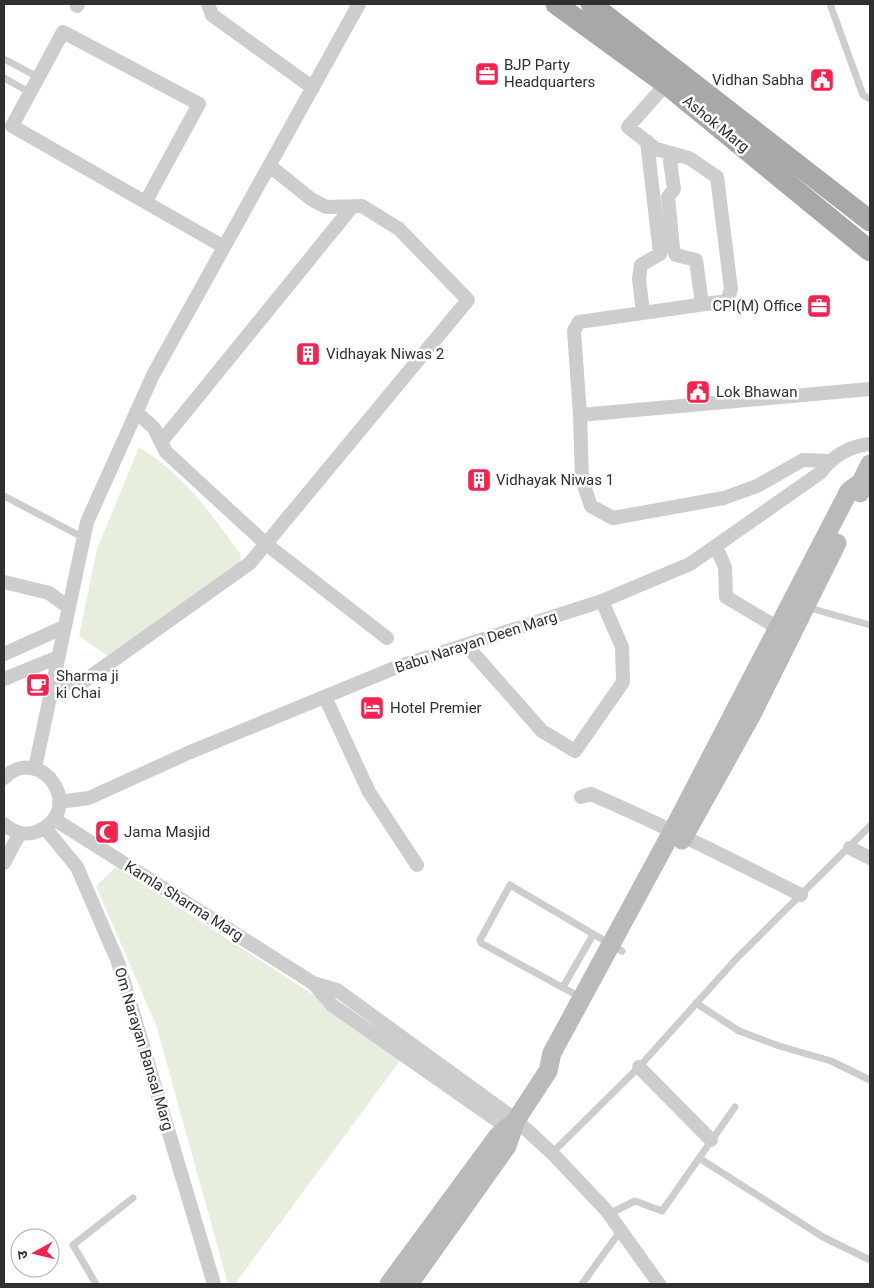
<svg xmlns="http://www.w3.org/2000/svg" width="874" height="1288" viewBox="0 0 874 1288" font-family="Roboto,'Noto Sans Devanagari',sans-serif">
  <style>
    .green { fill: #e8eedd }
    .lines { fill: none; stroke-linecap: round; stroke-linejoin: round }
    .lane { stroke: #cdcdcd; stroke-width: 7 }
    .street { stroke: #cdcdcd; stroke-width: 14 }
    .secondary { stroke: #bababa; stroke-width: 19 }
    .primary { stroke: #a8a8a8; stroke-width: 21 }
    .labels { text-anchor: middle; stroke-width: 5; stroke-linejoin: round; paint-order: stroke }
    .poi-label { font-size: 15px; fill: #303030; stroke: #fff; text-anchor: start }
    .street-label { font-size: 15px; fill: #303030; stroke: #fff }
  </style>
  <rect width="100%" height="100%" fill="#fff"/>
  <path class="green" d="M139,447C187,478 208,510 241,555L240,564L108,656L79,636L97,549Z
    M116,867L405,1054L235,1284H228L156,1025L96,886Z"/>
  <g class="lines">
    <path class="lane" d="M830,4L863,95L870,99
      M4,59L38,77
      M4,78L31,93
      M4,496L84,538
      M806,607L870,625
      M563,987L593,935
      M580,997L481,943L480,940L510,885L622,951
      M696,1003L739,1031L779,1046L831,1061L870,1080
      M552,1153L639,1067L737,958L870,826
      M699,1158L823,1237L870,1260
      M609,1214L635,1201L662,1211L735,1107
      M96,1284L73,1245L133,1198
      M582,1284L621,1230"/>
    <path class="street" d="M208,4L212,15L313,88
      M77,6L78,4
      M666,84L628,127L656,149L689,158L717,177L731,289L727,301L579,322L574,331L580,415L870,389
      M669,154L674,189L668,197L673,249L676,255L696,260L702,304
      M146,201L199,104L63,32L12,126L224,247
      M643,312L639,279L641,265L660,254L647,141
      M136,412L154,428L166,452L266,544L387,638
      M580,415L582,480L591,506L613,518L724,498L757,486L803,460L829,461
      M161,442L352,207
      M716,547L725,567L726,597L785,632
      M4,582L49,593L68,607
      M466,645L542,731L575,751L623,682L622,647L602,601
      M4,654L64,627
      M4,679L56,658
      M52,683L80,684L250,563L468,300L399,229L362,206L326,207L311,199L270,166
      M325,697L369,792L417,865
      M35,768L87,522L153,375L359,4
      M4,778C41,741 89,812 36,832C25,836 12,832 4,824
      M581,797L591,794C663,825 732,860 801,895
      M59,802L89,798L188,753L397,667L602,601L690,564L820,473C832,457 849,446 870,444
      M54,819L313,983L337,990L516,1120L552,1153L606,1210L659,1284
      M45,828L77,867L118,962L214,1284
      M850,848L870,858
      M4,863L20,833
      M314,984L332,1005L508,1128
      M639,1067L711,1140"/>
    <path class="secondary" d="M860,493L861,482L870,464
      M682,840L751,716L837,543
      M389,1284L497,1137L508,1127
      M409,1284L507,1146L516,1120L548,1071L552,1053L673,830L849,491L861,482"/>
    <path class="primary" d="M556,4L666,84L870,251
      M591,4L870,221"/>
  </g>
  <defs>
    <symbol id="office-square" viewBox="-11 -11 22 22"><rect x="-9" y="-9" width="18" height="18" rx="4" fill="#f62350" stroke="#fff"/><path d="M-6-3h4V-5.5h4V-3h4V5H-6ZM-1-4.5V-3h2v-1.5ZM-6 0V1H6V0Z" fill="#fff"/></symbol>
    <symbol id="civic-square" viewBox="-11 -11 22 22"><rect x="-9" y="-9" width="18" height="18" rx="4" fill="#f62350" stroke="#fff"/><path d="M-.6-6.5H3V-4.5H.6V-3L4-1V1h2V6H-6V1h2V-1L-.6-3ZM-1.2 2.5V6h2.4V2.5Z" fill="#fff"/></symbol>
    <symbol id="building-square" viewBox="-11 -11 22 22"><rect x="-9" y="-9" width="18" height="18" rx="4" fill="#f62350" stroke="#fff"/><path d="M-4-6H4V6H1V3H-1V6H-4ZM-2.5-4.3h1.7v1.8h-1.7ZM.8-4.3h1.7v1.8H.8ZM-2.5-1h1.7V.8h-1.7ZM.8-1h1.7V.8H.8Z" fill="#fff"/></symbol>
    <symbol id="cafe-square" viewBox="-11 -11 22 22"><rect x="-9" y="-9" width="18" height="18" rx="4" fill="#f62350" stroke="#fff"/><path d="M-5.5-4.5H6V0H3Q3 3.5 0 3.5H-2.5Q-5.5 3.5-5.5 0ZM3-3.2v2h1.7v-2ZM-6 4.5H4V6H-6Z" fill="#fff"/></symbol>
    <symbol id="hotel-square" viewBox="-11 -11 22 22"><rect x="-9" y="-9" width="18" height="18" rx="4" fill="#f62350" stroke="#fff"/><path d="M-6-4.5h1.5V1H6V5H4.5V3h-9V5H-6ZM-4 0a1.8 1.8 0 1 1 3.6 0ZM.5 0V-2.5h3Q6-2.5 6 0Z" fill="#fff"/></symbol>
    <symbol id="mosque-square" viewBox="-11 -11 22 22"><rect x="-9" y="-9" width="18" height="18" rx="4" fill="#f62350" stroke="#fff"/><path d="M3.5-4.9A6 6 0 1 0 3.5 4.9A5 5 0 1 1 3.5-4.9Z" fill="#fff"/></symbol>
  </defs>
  <g fill-rule="evenodd">
    <use href="#office-square" x="473" y="60" width="28" height="28"/>
    <use href="#civic-square" x="808" y="66" width="28" height="28"/>
    <use href="#office-square" x="805" y="292" width="28" height="28"/>
    <use href="#building-square" x="294" y="340" width="28" height="28"/>
    <use href="#civic-square" x="684" y="378" width="28" height="28"/>
    <use href="#building-square" x="465" y="466" width="28" height="28"/>
    <use href="#cafe-square" x="24" y="671" width="28" height="28"/>
    <use href="#hotel-square" x="358" y="694" width="28" height="28"/>
    <use href="#mosque-square" x="93" y="818" width="28" height="28"/>
  </g>
  <g class="labels">
    <g class="poi-label">
      <text x="504" y="70">BJP Party<tspan x="504" dy="17">Headquarters</tspan></text>
      <text x="804" y="85" text-anchor="end">Vidhan Sabha</text>
      <text x="802" y="311" text-anchor="end">CPI(M) Office</text>
      <text x="326" y="359">Vidhayak Niwas 2</text>
      <text x="716" y="397">Lok Bhawan</text>
      <text x="496" y="485">Vidhayak Niwas 1</text>
      <text x="56" y="681">Sharma ji<tspan x="56" dy="17">ki Chai</tspan></text>
      <text x="390" y="713">Hotel Premier</text>
      <text x="124" y="837">Jama Masjid</text>
    </g>
    <g class="street-label">
      <text transform="translate(716 124) rotate(39)" y="5">Ashok Marg</text>
      <text transform="translate(476 642) rotate(-18)" y="5">Babu Narayan Deen Marg</text>
      <text transform="translate(184 901) rotate(32)" y="5">Kamla Sharma Marg</text>
      <text transform="translate(144 1049) rotate(73)" y="5">Om Narayan Bansal Marg</text>
    </g>
  </g>
  <rect width="874" height="1288" fill="none" stroke="#303030" stroke-width="10"/>
  <g transform="translate(35 1253) rotate(262)"><circle r="24" fill="#ffffff" stroke="#acacac"/>
  <path d="M0-4L9 19L0 12L-9 19Z" fill="#f62350"/>
  <text y="-8" font-size="14" font-weight="bold" text-anchor="middle" fill="#303030">उ</text>
  </g>
</svg>
